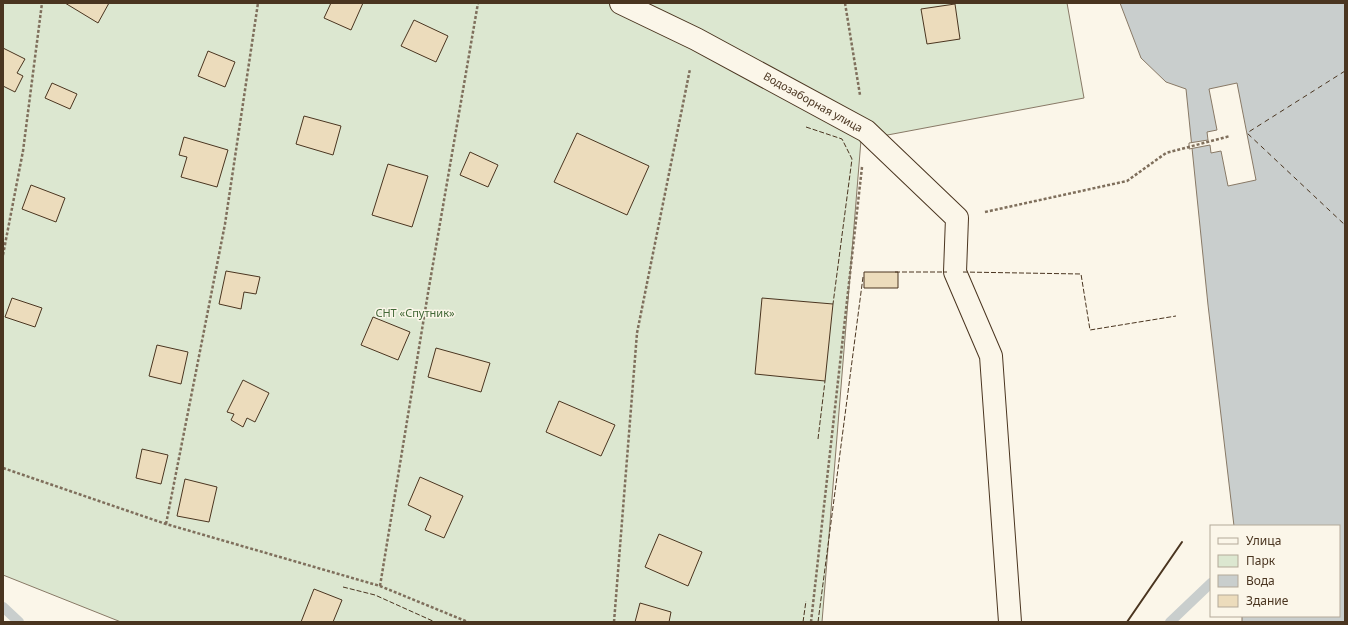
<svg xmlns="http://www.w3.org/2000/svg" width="1348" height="625" viewBox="0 0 1348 625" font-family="'Noto Sans',sans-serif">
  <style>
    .green { fill: #dce7d0; stroke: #887966 }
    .water { fill: #c9cecd; stroke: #887966 }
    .pier { fill: #fbf6e9; stroke: #887966 }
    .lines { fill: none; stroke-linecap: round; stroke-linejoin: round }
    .stream { stroke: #c9cecd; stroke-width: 10 }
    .ferry { stroke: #4a3520; stroke-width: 1; stroke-dasharray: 5 4; stroke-linecap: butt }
    .building { fill: #ecdcbc; stroke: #4a3520 }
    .minor-casing { stroke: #4a3520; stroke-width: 24 }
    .path { stroke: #7f6f5c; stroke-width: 2.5; stroke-dasharray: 3 2; stroke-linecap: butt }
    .minor { stroke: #fbf6e9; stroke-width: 22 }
    .fence { stroke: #4a3520; stroke-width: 1; stroke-dasharray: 5 2; stroke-linecap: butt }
    .wall { stroke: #4a3520; stroke-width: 2 }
    .labels { text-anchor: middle; stroke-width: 3; stroke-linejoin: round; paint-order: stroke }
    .street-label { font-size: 11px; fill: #4a3520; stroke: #fbf6e9 }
    .park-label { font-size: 11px; fill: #436837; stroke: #fbf6e9 }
  </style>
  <rect width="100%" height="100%" fill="#fbf6e9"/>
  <path class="green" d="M3,3H1067L1084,98L861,140L822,622H121L3,575Z"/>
  <path class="water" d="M1120,3H1345V622H1242V616H1339V526H1234L1208,305L1186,89L1166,82L1141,58Z"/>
  <path class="pier" d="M1237,83L1256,180L1228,186L1221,151L1211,153L1210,145L1189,149V143L1208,140L1207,132L1217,130L1209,89Z"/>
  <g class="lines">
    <path class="stream" d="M3,607L19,622
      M1170,622L1211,583"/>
    <path class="ferry" d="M1345,71L1247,133L1345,225"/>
  </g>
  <path class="building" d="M65,3H109L98,23Z
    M331,3H363L351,30L324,18Z
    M955,4L960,39L927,44L921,9Z
    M414,20L448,36L436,62L401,46Z
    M3,48L25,59L17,73L23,76L15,92L3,86Z
    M208,51L235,62L225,87L198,76Z
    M52,83L77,94L70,109L45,98Z
    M304,116L341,126L333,155L296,144Z
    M577,133L649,166L627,215L554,182Z
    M184,137L228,150L217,187L181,177L187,157L179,155Z
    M470,152L498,165L488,187L460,175Z
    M388,164L428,176L412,227L372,215Z
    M31,185L65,198L56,222L22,209Z
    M226,271L260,277L256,294L244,292L241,309L219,304Z
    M864,272H898V288H864Z
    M12,298L42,308L35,327L5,317Z
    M762,298L833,304L825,381L755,374Z
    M373,317L410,332L398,360L361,345Z
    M157,345L188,352L181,384L149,376Z
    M436,348L490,363L481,392L428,377Z
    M243,380L269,393L255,422L247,418L243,427L231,420L234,414L227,412Z
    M559,401L615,425L601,456L546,432Z
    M142,449L168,455L161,484L136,478Z
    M420,477L463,496L444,538L425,530L431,516L408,505Z
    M185,479L217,487L209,522L177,516Z
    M659,534L702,552L688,586L645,567Z
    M314,589L342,600L333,622H301Z
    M640,603L671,612L669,622H635Z"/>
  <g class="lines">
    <defs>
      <path id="minor" d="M621,3L696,39L866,131L957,218L955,272L991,356L1010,622"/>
    </defs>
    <use href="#minor" class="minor-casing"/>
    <path class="path" d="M845,3L860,95
      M985,212L1127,181L1166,153L1230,136
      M3,255L23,151L42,3
      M3,468L166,524L380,586L468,622
      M166,524L225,224L258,3
      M380,586L428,293L478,3
      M614,622L637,333L690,69
      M811,622L862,167"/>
    <use href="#minor" class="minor"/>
    <path class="fence" d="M806,127L842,139L852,159L833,304
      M895,272H947
      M963,272L1081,274L1090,330L1176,316
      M818,439L825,381
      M343,587L375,595L435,622
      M803,622L806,601
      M818,622L863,277"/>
    <path class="wall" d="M1127,622L1182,542"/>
  </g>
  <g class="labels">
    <g class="street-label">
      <text transform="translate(813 102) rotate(29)" y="4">Водозаборная улица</text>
    </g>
    <g class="park-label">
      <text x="415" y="317">СНТ «Спутник»</text>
    </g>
  </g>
  <rect width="1348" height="625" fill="none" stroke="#4a3520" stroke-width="8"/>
  <rect x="1210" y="525" width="130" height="92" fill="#fbf6e9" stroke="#b4a999"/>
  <rect x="1218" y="538" width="20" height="6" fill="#fbf6e9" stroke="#b4a999"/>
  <text x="1246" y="545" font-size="12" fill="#4a3520">Улица</text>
  <rect x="1218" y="555" width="20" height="12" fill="#dce7d0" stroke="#b4a999"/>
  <text x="1246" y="565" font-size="12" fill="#4a3520">Парк</text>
  <rect x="1218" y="575" width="20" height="12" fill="#c9cecd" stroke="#b4a999"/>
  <text x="1246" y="585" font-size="12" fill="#4a3520">Вода</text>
  <rect x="1218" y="595" width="20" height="12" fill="#ecdcbc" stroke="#b4a999"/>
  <text x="1246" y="605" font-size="12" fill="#4a3520">Здание</text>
</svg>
